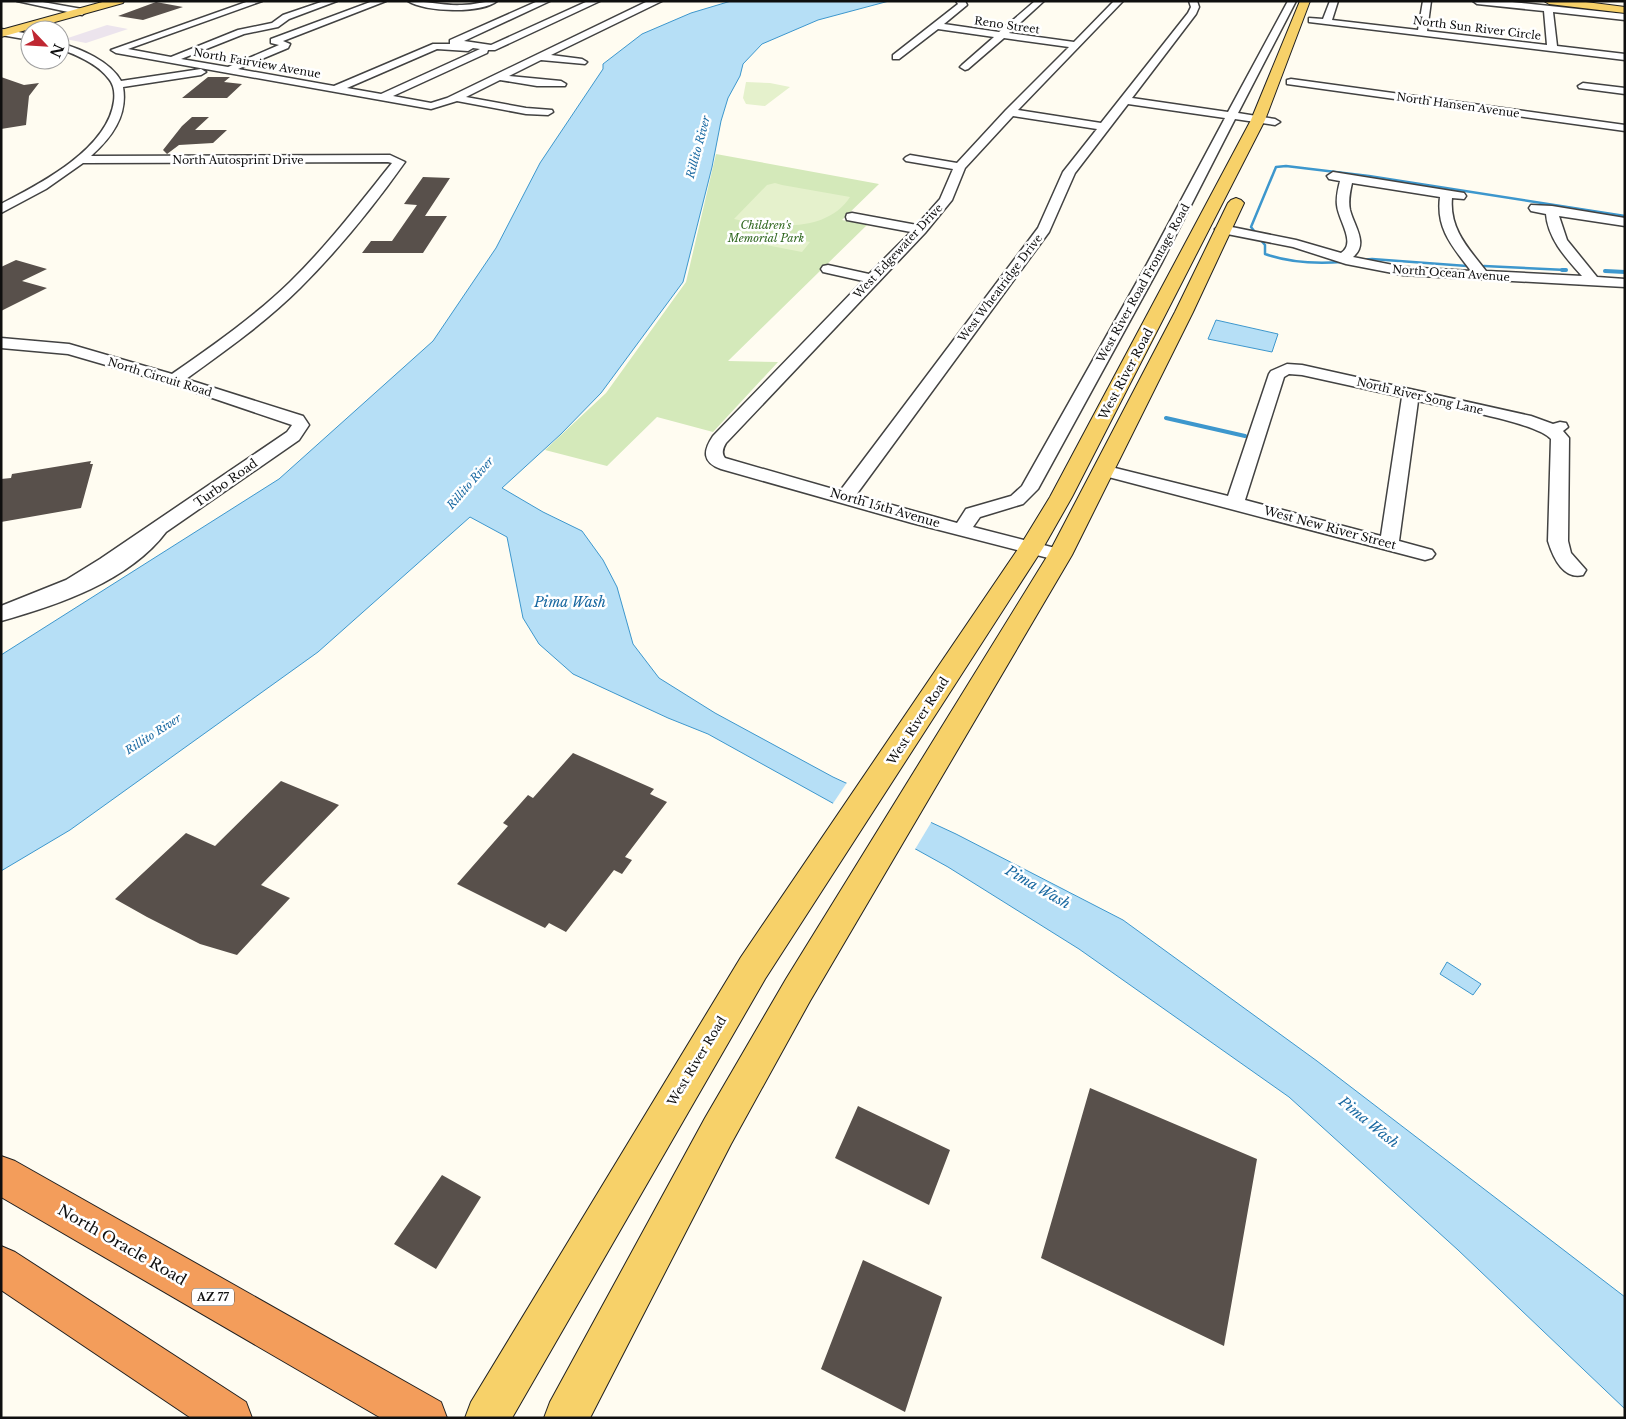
<svg xmlns="http://www.w3.org/2000/svg" width="1626" height="1419" viewBox="0 0 1626 1419" font-family="'Libre Baskerville',serif">
  <style>
    .industrial { fill: #ece4ed }
    .green { fill: #d4e9ba }
    .pitch { fill: #e5f1cc }
    .water { fill: #b6dff6; stroke: #3d97cd }
    .pier { fill: #fffcf1 }
    .lines { fill: none; stroke-linecap: round; stroke-linejoin: round }
    .stream-far1 { stroke: #3d97cd; stroke-width: 2.5 }
    .stream { stroke: #3d97cd; stroke-width: 4 }
    .building { fill: #58504b }
    .minor-casing { stroke: #424242; stroke-width: 3 }
    .major-casing { stroke: #202020; stroke-width: 2 }
    .highway-casing { stroke: #202020; stroke-width: 2 }
    .minor { fill: #fff; fill-rule: evenodd }
    .major { fill: #f7d169; fill-rule: evenodd }
    .highway { fill: #f39d5b; fill-rule: evenodd }
    .labels { text-anchor: middle; stroke-width: 5; stroke-linejoin: round; paint-order: stroke }
    .far-street-label { font-size: 11px; fill: #0f0f0f; stroke: #fff }
    .far-water-label { font-size: 11px; font-style: italic; fill: #1868a1; stroke: #fff }
    .far-park-label { font-size: 11px; font-style: italic; fill: #2f671f; stroke: #fff }
    .shield { fill: #fff; stroke: #575757; stroke-width: 1 }
    .shield-label { font-size: 11px; font-weight: bold; fill: #0f0f0f }
    .street-label { font-size: 12px; fill: #0f0f0f; stroke: #fff }
    .water-label { font-size: 14px; font-style: italic; fill: #1868a1; stroke: #fff }
    .near-street-label { font-size: 15px; fill: #0f0f0f; stroke: #fff }
  </style>
  <rect width="100%" height="100%" fill="#fffcf1"/>
  <path class="industrial" d="M107,25L128,29L86,43L65,39Z"/>
  <path class="green" d="M716,154L879,184L842,220L867,225L728,361L778,362L713,432L657,417L607,466L545,450L606,393L686,282Z"/>
  <path class="pitch" d="M746,82L770,83L790,87L765,106L746,104L743,98Z
    M775,183L782,185L850,197C826,234 771,227 734,219L767,185Z
    M775,236L810,242L802,252L766,245Z"/>
  <path class="water" d="M731,1H889L818,20L762,44L743,64L740,76L728,98L721,121L712,167L683,282L601,393L561,434L502,488L543,512L582,531L603,560L617,587L633,644L659,678L715,713L833,777L956,834L1123,920L1317,1061L1625,1297V1409L1458,1250L1289,1097L1079,949L948,867L708,734L668,718L573,674L539,644L523,618L507,537L470,517L318,652L70,830L1,871V655L279,479L433,341L496,248L540,163L603,69V64L642,34L691,13Z
    M1216,320L1278,334L1272,352L1208,339Z
    M1447,962L1481,984L1473,995L1440,974Z"/>
  <path class="pier" d="M848,781L932,821L914,851L832,805Z"/>
  <g class="lines">
    <path class="stream-far1" d="M1255,232L1251,227L1276,167L1286,166L1369,176L1625,216
      M1260,239L1265,245V254C1290,263 1315,264 1342,262
      M1360,260L1372,259L1467,266
      M1484,266L1566,270"/>
    <path class="stream" d="M1562,270H1566
      M1605,271L1625,272
      M1166,418L1245,436"/>
  </g>
  <path class="building" d="M156,2L183,7L143,20L118,16Z
    M1,77L24,85L39,83L29,96L26,125L1,129Z
    M208,77H230L224,82L242,84L227,98H182Z
    M192,117H209L195,130H227L213,143L179,145L167,154L163,150L182,126Z
    M423,177L450,178L425,216H447L423,253H362L371,241H392L417,205L404,204Z
    M16,260L47,269L22,281L47,288L1,311V267Z
    M91,461L90,464H93L81,508L1,522V479L11,478L12,474Z
    M573,753L654,789L650,794L667,802L625,857L632,860L622,874L614,870L566,932L549,923L545,928L457,884L508,826L503,823L528,795L533,798Z
    M281,781L339,805L261,885L290,898L237,955L200,944L147,917L115,899L186,833L215,846Z
    M1090,1088L1257,1159L1224,1346L1041,1258Z
    M858,1106L950,1150L929,1205L835,1158Z
    M442,1175L481,1197L436,1269L394,1244Z
    M863,1260L942,1297L905,1412L821,1369Z"/>
  <g class="lines">
    <defs>
      <path id="minor" d="M17,1H37L82,9L86,12L82,15Z
        M249,1H262L128,49L171,57L238,30L272,23L283,15L324,1H337L289,19L278,27L244,34L181,59L228,67L279,45L271,43V39L373,1H386L283,41L290,44L288,48L238,69L334,86L433,44H450V40L538,1H550L464,41L491,45L588,1H600L495,50H488L487,53L393,96L431,103L447,98L648,1H662L551,55L582,59L587,62L585,64L541,60L509,76L561,81L566,84L565,86H537L500,80L466,97L526,108L552,110L553,112L548,115L526,114L457,101L431,109L116,53L111,50ZM473,48L480,49L381,94L347,88L437,49L468,51Z
        M408,1C426,1 444,6 462,5C474,5 485,1 497,1C481,14 424,12 408,1Z
        M956,1H965L967,5L944,24L999,32L1035,1H1044L1009,33L1074,42L1114,1H1123L1018,110L1101,123L1188,13L1191,7L1189,1H1197L1199,7L1196,14L1132,98L1228,112L1288,1H1296L1238,113L1275,119L1280,122L1275,125L1235,119L1161,264L1038,489L1023,504L980,517L973,527L1067,551L1070,555L1067,559L1060,561L912,523L721,469C702,462 703,451 713,436L863,281L823,272L821,269L823,266L828,265L869,274L911,232L847,220L846,217L847,214L852,213L917,225L940,199L953,169L906,161L904,159L906,157L910,155L957,163L1006,110L1069,47L1004,38L968,69L965,70L960,67L962,65L994,37L938,29L899,59H893V55L958,4ZM1128,104L1225,118L1147,264L1022,486L1011,496L966,509L957,523L856,495L1049,232L1075,173ZM1013,116L1097,129L1063,172L1038,228L840,491L725,458C721,453 723,448 726,443L925,233L952,200L965,168Z
        M1330,1H1338L1332,20L1418,30L1423,1H1431L1427,31L1547,45L1544,11L1477,4L1473,1H1503L1625,14V20L1553,12L1557,46L1625,54V60L1309,22V18L1323,19Z
        M1,29L30,34V40L1,35Z
        M60,43C81,49 110,61 121,81L201,69L206,72L201,75L123,87C128,116 111,138 91,156L390,155L405,162C374,206 338,250 300,288C266,322 225,351 186,379L303,416L309,425L299,440L166,532C129,581 58,605 1,621V606L66,580L100,559L287,432L292,425L168,383L68,354L1,348V338L69,344L172,374C212,346 254,317 290,282C327,246 359,204 392,163L388,162L83,163L46,189L1,213V204C40,184 108,149 114,101C115,93 114,85 109,79C98,64 77,55 60,49Z
        M1291,79L1625,125V131L1287,84V80Z
        M1583,83L1625,88V94L1579,88L1578,86Z
        M1333,172L1464,193L1466,196L1464,199L1452,198C1449,229 1469,249 1486,271L1582,276C1566,258 1548,239 1546,214L1531,211L1529,208L1531,205L1552,206L1625,218V226L1559,216L1567,240L1597,277L1625,279V287L1403,275L1346,264L1293,247L1222,233L1215,229L1222,225L1296,240L1341,253C1357,243 1338,220 1337,205C1336,197 1338,189 1340,181L1329,179L1327,176ZM1352,183L1440,197C1436,229 1452,246 1471,271L1403,267L1353,257C1369,244 1354,226 1350,210C1348,201 1350,192 1352,183Z
        M1287,364L1302,365L1531,416L1553,424L1560,422L1566,423L1568,427L1563,431L1569,438L1568,541L1571,553L1586,570L1583,575C1563,580 1553,557 1548,541L1551,439C1536,422 1445,407 1418,401L1399,541L1432,550L1435,554L1432,558L1425,560L1097,474L1094,470L1097,466L1103,465L1228,496L1269,374L1271,371ZM1289,374L1302,375L1402,397L1381,536L1245,500L1284,377Z"/>
      <path id="major" d="M106,1H124L123,3L1,37V30Z
        M1300,1H1310L1265,120L1072,497L1043,548L765,979L512,1418H465L471,1402L741,957L1020,546L1050,497L1251,120Z
        M1544,1H1578L1625,7V13L1549,4Z
        M1236,198L1241,200L1244,203L1193,312L1072,555L810,1001L731,1144L590,1418H544L550,1402L705,1118L786,979L1048,555L1175,312L1228,203L1231,200Z"/>
      <path id="highway" d="M1,1156L15,1161L441,1402L447,1418H381L1,1197Z
        M1,1246L15,1252L246,1402L252,1418H191L1,1290Z"/>
    </defs>
    <use href="#minor" class="minor-casing"/>
    <use href="#major" class="major-casing"/>
    <use href="#highway" class="highway-casing"/>
    <use href="#minor" class="minor"/>
    <use href="#major" class="major"/>
    <use href="#highway" class="highway"/>
  </g>
  <g class="labels">
    <g class="far-street-label">
      <text transform="translate(1007 25) rotate(8)" y="4">Reno Street</text>
      <text transform="translate(1477 28) rotate(7)" y="4">North Sun River Circle</text>
      <text transform="translate(257 63) rotate(10)" y="4">North Fairview Avenue</text>
      <text transform="translate(1458 105) rotate(8)" y="4">North Hansen Avenue</text>
      <text x="238" y="164">North Autosprint Drive</text>
      <text transform="translate(898 251) rotate(-47)" y="4">West Edgewater Drive</text>
      <text transform="translate(1451 273) rotate(4)" y="4">North Ocean Avenue</text>
      <text transform="translate(1143 283) rotate(-61)" y="4">West River Road Frontage Road</text>
      <text transform="translate(1000 288) rotate(-53)" y="4">West Wheatridge Drive</text>
      <text transform="translate(160 377) rotate(17)" y="4">North Circuit Road</text>
      <text transform="translate(1420 396) rotate(13)" y="4">North River Song Lane</text>
    </g>
    <g class="far-water-label">
      <text transform="translate(698 147) rotate(-75)" y="4">Rillito River</text>
      <text transform="translate(470 483) rotate(-49)" y="4">Rillito River</text>
      <text transform="translate(153 734) rotate(-33)" y="4">Rillito River</text>
    </g>
    <g class="far-park-label">
      <text x="766" y="229">Children's<tspan x="766" dy="13">Memorial Park</tspan></text>
    </g>
    <rect class="shield" x="192" y="1288.5" width="42" height="17" rx="4"/>
    <g class="shield-label">
      <text x="213" y="1301">AZ 77</text>
    </g>
    <g class="street-label">
      <text transform="translate(1126 374) rotate(-62)" y="4">West River Road</text>
      <text transform="translate(226 483) rotate(-35)" y="4">Turbo Road</text>
      <text transform="translate(885 508) rotate(16)" y="4">North 15th Avenue</text>
      <text transform="translate(1330 528) rotate(15)" y="4">West New River Street</text>
      <text transform="translate(918 721) rotate(-57)" y="4">West River Road</text>
      <text transform="translate(697 1061) rotate(-59)" y="4">West River Road</text>
    </g>
    <g class="water-label">
      <text x="570" y="607">Pima Wash</text>
      <text transform="translate(1038 887) rotate(30)" y="5">Pima Wash</text>
      <text transform="translate(1369 1122) rotate(39)" y="5">Pima Wash</text>
    </g>
    <g class="near-street-label">
      <text transform="translate(122 1245) rotate(30)" y="5">North Oracle Road</text>
    </g>
  </g>
  <rect width="1626" height="1419" fill="none" stroke="#0f0f0f" stroke-width="5"/>
  <g transform="translate(45 45) rotate(115)"><circle r="24" fill="#ffffff" stroke="#9f9f9f"/>
  <path d="M0-4L9 19L0 12L-9 19Z" fill="#bf2732"/>
  <text y="-8" font-size="14" font-weight="bold" text-anchor="middle" fill="#0f0f0f">N</text>
  </g>
</svg>
